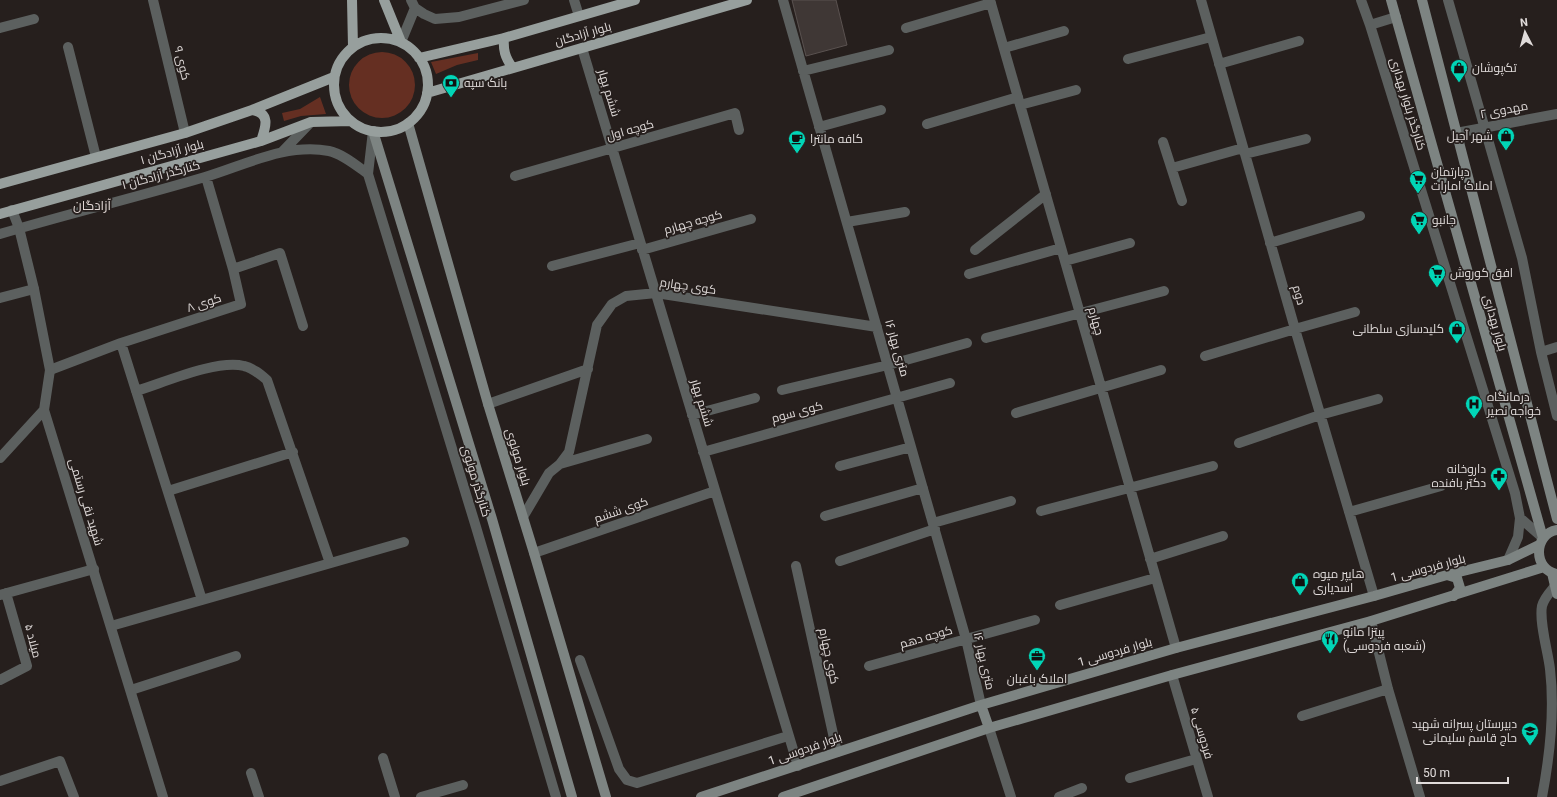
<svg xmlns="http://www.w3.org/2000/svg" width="1557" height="797" viewBox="0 0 1557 797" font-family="Roboto,Cairo,sans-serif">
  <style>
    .green { fill: #652f22 }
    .building { fill: #3f3735; stroke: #5a5250 }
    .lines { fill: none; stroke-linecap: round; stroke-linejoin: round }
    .minor { stroke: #5c605f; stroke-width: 10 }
    .tertiary { stroke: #5c605f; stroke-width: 10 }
    .secondary { stroke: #7d8482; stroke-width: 10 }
    .primary { stroke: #979f9d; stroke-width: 10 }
    .labels { text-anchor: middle; stroke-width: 3.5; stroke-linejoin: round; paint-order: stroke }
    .street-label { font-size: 12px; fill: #e0dbda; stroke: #261f1d }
    .poi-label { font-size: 12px; fill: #e0dbda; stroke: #261f1d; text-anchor: start }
    .neighbourhood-label { font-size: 13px; fill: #e1d7d4; stroke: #261f1d }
  </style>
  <rect width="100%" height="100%" fill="#261f1d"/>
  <path class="green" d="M349 85a33 33 0 1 1 66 0a33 33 0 1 1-66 0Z
    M478,53V60L457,65L436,74L431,62Z
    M320,97L326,114L301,116L284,121L282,113L300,109Z"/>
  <path class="building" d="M792,0H836L847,45L806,56Z"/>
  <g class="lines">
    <path class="minor" d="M153,0L185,133
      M411,0L415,8L424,14L435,19L459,17L524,0
      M574,0L579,16
      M783,0L966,639L981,705
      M990,0L1176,648
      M1201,0L1295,329L1374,596
      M1361,0L1370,25L1515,493L1520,518L1518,537L1508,560
      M1448,0L1522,258L1541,352L1557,416
      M1370,25L1396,17
      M0,28L34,19
      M906,28L991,3
      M401,42L415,8
      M68,47L96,157
      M582,48L798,766
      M1004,48L1064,31
      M1128,59L1211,37
      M1219,64L1299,41
      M803,71L889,50
      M1020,105L1076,90
      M927,124L1018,97
      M819,127L881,110
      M1163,142L1182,201
      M282,152L311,122
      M1245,154L1306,139
      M1172,168L1243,148
      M368,174L373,131
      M515,176L735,113L739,130
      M847,222L905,212
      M0,234C68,214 137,197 205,177C245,165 286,143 329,151C343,154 357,166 368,174L476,527L556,797
      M1270,243L1360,216
      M642,250L751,219
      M975,250L1046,194
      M1065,261L1130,243
      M552,266L640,243
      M233,269L280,253L303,326
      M969,274L1061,248
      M0,298L34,289
      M986,338L1164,291
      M121,343L202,600
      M1541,352L1557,347
      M1205,356L1295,329L1355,312
      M50,370L121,343L241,304L233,269L206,177
      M782,390L888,365L967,343
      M136,391C163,383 217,359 244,366C253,368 260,374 267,380L330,563
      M488,404L588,369
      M1016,413L1161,370
      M692,415L755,398
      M1239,443L1320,415L1378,399
      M703,452L950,383
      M560,464L647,439
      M840,466L911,447
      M168,491L293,452
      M1041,511L1213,466
      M1349,512L1441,486
      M825,516L923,488
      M523,517L549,473L560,464L569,452L597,325L612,304L626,296L656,293L877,327
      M1520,518L1543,538
      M933,523L1011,501
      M534,553L715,491
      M1150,559L1223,536
      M840,561L935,529
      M796,566L837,752
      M0,595L94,569
      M1060,605L1155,578
      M1371,621L1388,689L1420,797
      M111,626L404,542
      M580,660L619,769L627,780L637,783L788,736
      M869,666L1035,620
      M1172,675L1208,797
      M0,680L27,666L6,593
      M131,690L236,656
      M1302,716L1388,689
      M989,728L1011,797
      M383,758L395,797
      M251,773L259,797
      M1130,778L1196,759
      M0,781L60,761L74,797
      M421,797L463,785
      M1059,797L1082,788
      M1542,797C1550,755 1555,712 1550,669C1548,652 1539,622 1542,606C1544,598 1550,592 1555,586"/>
    <path class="tertiary" d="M1456,133L1557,114
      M12,210L19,228L34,289L50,370L44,410L163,797
      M0,458L44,410"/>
    <path class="secondary" d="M1391,0L1543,538
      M1422,0L1557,519
      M408,123L488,404L534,553L606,797
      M373,131L492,519L572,797
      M1557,530C1533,534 1533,570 1557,574
      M1552,573L1557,594
      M1447,575L1457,578L1460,588L1454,596
      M981,705L989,728
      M701,797L981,705L1176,648L1374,596L1447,575L1508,560L1539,545
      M783,797L989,728L1172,675L1371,621L1544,567"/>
    <path class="primary" d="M352,0L353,47
      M384,0L401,42
      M504,38C503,50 505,57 512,67
      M334 85a47 47 0 1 1 94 0a47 47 0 1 1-94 0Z
      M419,58L504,38L635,0
      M427,93L747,0
      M252,110C272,113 265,129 261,141
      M0,184L185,133L252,110L334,77
      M0,214L261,141L311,122L351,121"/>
  </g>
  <defs>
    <symbol id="shop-pin" viewBox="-11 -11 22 30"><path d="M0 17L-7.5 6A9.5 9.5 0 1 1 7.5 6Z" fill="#01d5b7" stroke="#261f1d"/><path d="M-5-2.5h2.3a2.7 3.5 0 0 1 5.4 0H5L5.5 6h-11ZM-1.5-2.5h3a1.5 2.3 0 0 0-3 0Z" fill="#111"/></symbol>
    <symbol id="bank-pin" viewBox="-11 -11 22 30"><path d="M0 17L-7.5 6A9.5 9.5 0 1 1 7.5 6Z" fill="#01d5b7" stroke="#261f1d"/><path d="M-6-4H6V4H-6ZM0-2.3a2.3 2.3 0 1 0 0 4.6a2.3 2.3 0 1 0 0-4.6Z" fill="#111"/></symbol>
    <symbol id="cafe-pin" viewBox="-11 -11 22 30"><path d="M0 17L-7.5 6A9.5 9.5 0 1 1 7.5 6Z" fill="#01d5b7" stroke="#261f1d"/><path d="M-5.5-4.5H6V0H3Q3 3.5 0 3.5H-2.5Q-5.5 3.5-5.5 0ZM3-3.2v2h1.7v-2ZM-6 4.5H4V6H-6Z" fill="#111"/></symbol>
    <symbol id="supermarket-pin" viewBox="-11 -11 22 30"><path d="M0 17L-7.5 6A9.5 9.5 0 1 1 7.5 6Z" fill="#01d5b7" stroke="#261f1d"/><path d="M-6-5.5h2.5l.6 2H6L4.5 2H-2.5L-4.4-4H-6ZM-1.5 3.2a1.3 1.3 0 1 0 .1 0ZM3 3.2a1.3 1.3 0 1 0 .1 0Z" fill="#111"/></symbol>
    <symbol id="hospital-pin" viewBox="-11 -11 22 30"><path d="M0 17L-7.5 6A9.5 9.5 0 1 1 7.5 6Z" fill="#01d5b7" stroke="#261f1d"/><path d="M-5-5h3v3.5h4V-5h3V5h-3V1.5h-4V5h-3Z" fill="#111"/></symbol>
    <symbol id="pharmacy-pin" viewBox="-11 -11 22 30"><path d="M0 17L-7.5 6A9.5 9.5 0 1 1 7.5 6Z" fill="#01d5b7" stroke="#261f1d"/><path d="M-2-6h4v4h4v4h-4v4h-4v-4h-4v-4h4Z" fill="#111"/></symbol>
    <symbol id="restaurant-pin" viewBox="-11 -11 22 30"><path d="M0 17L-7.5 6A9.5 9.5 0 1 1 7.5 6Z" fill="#01d5b7" stroke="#261f1d"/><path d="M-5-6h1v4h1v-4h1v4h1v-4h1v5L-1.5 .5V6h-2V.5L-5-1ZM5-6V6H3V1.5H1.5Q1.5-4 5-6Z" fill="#111"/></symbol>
    <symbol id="office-pin" viewBox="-11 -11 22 30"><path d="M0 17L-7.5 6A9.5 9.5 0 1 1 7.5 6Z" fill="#01d5b7" stroke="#261f1d"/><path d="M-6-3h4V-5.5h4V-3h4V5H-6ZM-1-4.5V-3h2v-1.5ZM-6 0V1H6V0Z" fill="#111"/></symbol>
    <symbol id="school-pin" viewBox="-11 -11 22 30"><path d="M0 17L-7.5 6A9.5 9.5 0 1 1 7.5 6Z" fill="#01d5b7" stroke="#261f1d"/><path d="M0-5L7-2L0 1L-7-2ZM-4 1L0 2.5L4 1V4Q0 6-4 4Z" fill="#111"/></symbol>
  </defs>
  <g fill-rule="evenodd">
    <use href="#shop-pin" x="1449" y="58" width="20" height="27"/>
    <use href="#bank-pin" x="441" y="73" width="20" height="27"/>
    <use href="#shop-pin" x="1496" y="126" width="20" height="27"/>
    <use href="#cafe-pin" x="787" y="129" width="20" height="27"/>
    <use href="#supermarket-pin" x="1408" y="169" width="20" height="27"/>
    <use href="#supermarket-pin" x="1409" y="210" width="20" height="27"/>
    <use href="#supermarket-pin" x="1427" y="263" width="20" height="27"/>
    <use href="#shop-pin" x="1447" y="319" width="20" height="27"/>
    <use href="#hospital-pin" x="1464" y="394" width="20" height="27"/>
    <use href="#pharmacy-pin" x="1489" y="466" width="20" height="27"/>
    <use href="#shop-pin" x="1290" y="571" width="20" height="27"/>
    <use href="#restaurant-pin" x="1320" y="629" width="20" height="27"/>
    <use href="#office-pin" x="1027" y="646" width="20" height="27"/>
    <use href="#school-pin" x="1520" y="721" width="20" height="27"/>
  </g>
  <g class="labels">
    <g class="street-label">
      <text transform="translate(583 34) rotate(-16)" y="4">بلوار آزادگان</text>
      <text transform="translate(182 63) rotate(76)" y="4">کوی ۹</text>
      <text transform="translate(609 93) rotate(73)" y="4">ششم بهار</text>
      <text transform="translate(1408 104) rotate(73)" y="4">کنارگذر بلوار بهداری</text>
      <text transform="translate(1504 110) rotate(-11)" y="4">مهدوی ۲</text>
      <text transform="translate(630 130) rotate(-16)" y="4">کوچه اول</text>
      <text transform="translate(172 152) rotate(-15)" y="4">بلوار آزادگان ۱</text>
      <text transform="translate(161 175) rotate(-15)" y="4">کنارگذر آزادگان ۱</text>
      <text transform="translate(693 222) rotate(-16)" y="4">کوچه چهارم</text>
      <text transform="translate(688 286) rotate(8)" y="4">کوی چهارم</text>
      <text transform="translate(1299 295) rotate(74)" y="4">دوم</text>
      <text transform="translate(204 303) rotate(-18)" y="4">کوی ۸</text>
      <text transform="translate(1096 321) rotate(74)" y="4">چهارم</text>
      <text transform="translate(1495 323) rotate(74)" y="4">بلوار بهداری</text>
      <text transform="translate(897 348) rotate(74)" y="4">۱۶ متری بهار</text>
      <text transform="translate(702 403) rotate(73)" y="4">ششم بهار</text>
      <text transform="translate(797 412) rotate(-15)" y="4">کوی سوم</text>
      <text transform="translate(518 457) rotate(73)" y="4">بلوار مولوی</text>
      <text transform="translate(476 481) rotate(73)" y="4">کنارگذر مولوی</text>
      <text transform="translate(86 502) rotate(73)" y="4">شهید نقی رستمی</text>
      <text transform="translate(621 510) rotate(-19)" y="4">کوی ششم</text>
      <text transform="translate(1428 568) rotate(-15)" y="4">بلوار فردوسی 1</text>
      <text transform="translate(926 637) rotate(-16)" y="4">کوچه دهم</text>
      <text transform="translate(33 641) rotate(75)" y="4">میلاد ۵</text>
      <text transform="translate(1115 652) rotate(-16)" y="4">بلوار فردوسی 1</text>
      <text transform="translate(829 656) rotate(78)" y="4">کوی چهارم</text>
      <text transform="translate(984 661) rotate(77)" y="4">۱۶ متری بهار</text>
      <text transform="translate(1202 733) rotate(74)" y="4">فردوسی ۵</text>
      <text transform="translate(805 749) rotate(-19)" y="4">بلوار فردوسی 1</text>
    </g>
    <g class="poi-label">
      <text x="1472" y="72">تک‌پوشان</text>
      <text x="464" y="87">بانک سپه</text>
      <text x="1493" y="140" text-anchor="end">شهر آجیل</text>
      <text x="810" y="143">کافه مانترا</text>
      <text x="1431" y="176">دپارتمان<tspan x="1431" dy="14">املاک امارات</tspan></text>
      <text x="1432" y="224">جانبو</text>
      <text x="1450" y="277">افق کوروش</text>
      <text x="1444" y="333" text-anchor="end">کلیدسازی سلطانی</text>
      <text x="1487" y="401">درمانگاه<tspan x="1487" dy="14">خواجه نصیر</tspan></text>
      <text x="1486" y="473" text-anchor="end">داروخانه<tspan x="1486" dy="14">دکتر بافنده</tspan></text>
      <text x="1313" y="578">هایپر میوه<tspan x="1313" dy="14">اسدیاری</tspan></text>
      <text x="1343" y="636">پیتزا مانو<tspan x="1343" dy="14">(شعبه فردوسی)</tspan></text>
      <text x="1037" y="683" text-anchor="middle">املاک باغبان</text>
      <text x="1517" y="728" text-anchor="end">دبیرستان پسرانه شهید<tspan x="1517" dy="14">حاج قاسم سلیمانی</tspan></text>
    </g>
    <g class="neighbourhood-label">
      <text x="92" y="210">آزادگان</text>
    </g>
  </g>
  <g transform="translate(1525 32) rotate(354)" stroke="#261f1d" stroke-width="3" paint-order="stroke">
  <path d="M0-3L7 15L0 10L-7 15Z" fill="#e0dbda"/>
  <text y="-6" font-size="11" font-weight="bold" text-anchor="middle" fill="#e0dbda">N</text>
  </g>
  <path d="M1417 777v6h91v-6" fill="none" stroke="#e0dbda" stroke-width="2"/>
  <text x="1423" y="777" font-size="12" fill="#e0dbda" stroke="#261f1d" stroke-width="3" paint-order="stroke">50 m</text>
</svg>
